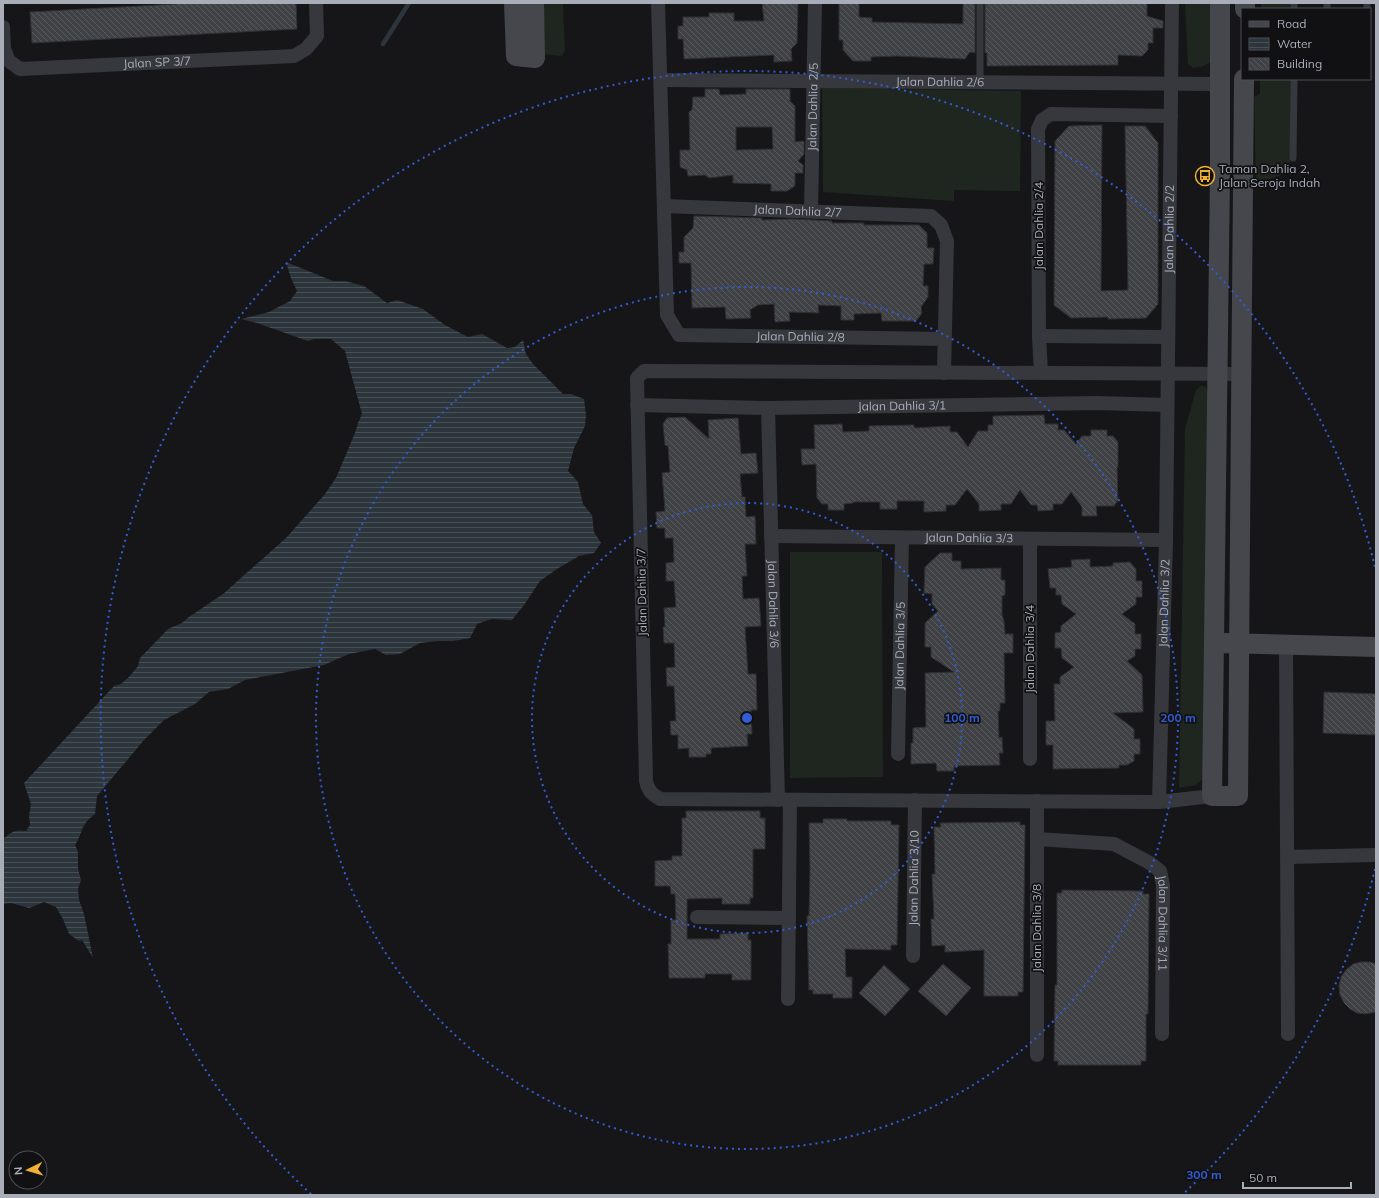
<svg xmlns="http://www.w3.org/2000/svg" width="1379" height="1198" viewBox="0 0 1379 1198" font-family="Mulish,sans-serif">
  <style>
    .grass { fill: #1e261f }
    .water { fill: url(#water-rules) }
    .lines { fill: none; stroke-linecap: round; stroke-linejoin: round }
    .stream { stroke: #2c353c; stroke-width: 4.5 }
    .building { fill: url(#building-back-hatch); stroke: #303034; fill-rule: evenodd }
    .lane { stroke: #37383d; stroke-width: 7 }
    .street { stroke: #37383d; stroke-width: 14 }
    .secondary { stroke: #45474d; stroke-width: 20 }
    .ring { fill: none; stroke: #325cd3; stroke-width: 2; stroke-dasharray: 2 4 }
    .labels { text-anchor: middle; stroke-width: 3.5; stroke-linejoin: round; paint-order: stroke }
    .street-label { font-size: 12px; fill: #a8adb8; stroke: #111113 }
    .poi-label { font-size: 12px; fill: #a8adb8; stroke: #111113; text-anchor: start }
    .centre { fill: #325cd3; stroke: #111113; stroke-width: 2 }
    .ring-label { font-size: 12px; text-anchor: middle; font-weight: bold; fill: #325cd3; stroke: #111113; stroke-width: 3.5; stroke-linejoin: round; paint-order: stroke }
  </style>
  <defs>
    <pattern id="water-rules" width="6" height="5" patternUnits="userSpaceOnUse"><rect width="6" height="5" fill="#2c353c"/><path d="M0 2.5h6" fill="none" stroke="#485056"/></pattern>
    <pattern id="building-back-hatch" width="6" height="6" patternUnits="userSpaceOnUse"><rect width="6" height="6" fill="#404145"/><path d="M-1 5l2 2M0 0l6 6M5-1l2 2" fill="none" stroke="#595a5e"/></pattern>
  </defs>
  <rect width="100%" height="100%" fill="#161618"/>
  <path class="grass" d="M542,3H563L565,51L562,56L543,54Z
    M1185,3H1212L1210,63L1203,66L1193,68L1188,64Z
    M1261,3H1290V9H1261Z
    M1260,79H1290V172L1256,184L1254,97L1260,94Z
    M822,88L1021,91L1020,191L954,190V201L823,192Z
    M1202,385L1207,388L1210,400L1203,779L1196,785L1179,788L1185,429L1196,390Z
    M790,552H882L883,777L790,778Z"/>
  <path class="water" d="M286,262L333,281H345L364,286L387,303L397,300L423,309L445,325L468,337L482,334L507,348L515,347L523,340L526,354L533,364L563,394H571L584,399L586,415L585,426L574,448L568,471L578,482L583,504L592,515L594,532L601,543L594,553L579,556L557,569L540,581L524,605L512,620L492,619L477,624L470,638L453,641H437L420,643L400,654L386,655L375,649L349,654L324,665L245,680L228,689L209,692L195,704L164,720L144,740L97,796L95,814C79,826 84,831 75,845L78,852V869L81,880L78,889L79,900L84,914L93,958L82,940L79,941L69,934L63,919L56,907L44,902L29,908L11,903L3,904V839C11,832 15,829 26,831L30,825L29,816L31,804L24,783L114,686L121,684L129,677L138,666L140,658L168,629L182,623L189,617L223,594L287,537L325,494L336,478L355,433L358,423L362,414L345,351L331,339H314L308,341L257,323L241,319L269,312L290,301L297,291L291,278Z"/>
  <g class="lines">
    <path class="stream" d="M383,44L409,3"/>
  </g>
  <path class="building" d="M176,3H296L297,29L32,43L30,12L176,4Z
    M762,3H798L797,43L791,49L792,61L774,62V55L684,59L683,39H678V26H683V17H709V13H734V21H764Z
    M839,3H859V17L872,18V22L963,24V3H975V53L970,52L965,59L897,56L871,57V61H853L843,50V40H839Z
    M985,3H1147V16L1163,21V28H1153V43H1148V50L1142,56L1118,55V65L987,66V53H985Z
    M705,89H719L720,95L746,94V89H790V101L795,106V142L804,141V154L798,161L803,165V173H795V186L787,191H771V184L733,183V175L709,178L705,175L688,176L687,170L680,167V150H690L689,112L692,110L693,97H705ZM736,127H772L773,149L736,150Z
    M1102,125L1101,291L1128,290L1125,126H1145L1158,143V304L1146,318L1108,319V317L1071,318L1054,305L1055,141L1069,126Z
    M694,216L762,218V220L792,219L832,221V223H864V225H919L927,233V248H934L933,264H924L923,286H928V297L921,307L922,313L916,321H882L881,313L854,314V320H841V306L818,305L819,313L789,312L790,321L775,322L774,304L758,305L750,310L751,318L726,319L725,307L692,308L691,263H679V252H684V237L693,228Z
    M1044,415L1045,424H1058V430H1064L1076,444L1082,436H1091V430H1107V436H1113L1118,442V467H1117L1118,500L1114,506H1096L1097,516H1082V507L1071,492L1062,504H1053V510L1038,511L1037,505H1031L1020,490L1011,504H1001V510L979,511V504L967,489L955,505H946V511L924,512V501H897V509H880V502H854L853,503L844,504V510H828V504H822L817,498L816,464L802,465L801,449H815L814,425L842,424L843,432L869,431V426L914,425V428L950,426V432H957L968,447L978,431H988V425H993V416Z
    M685,417L709,439L708,420L738,418L741,454L756,453L758,473L740,474L742,497H745L746,517L755,516L756,544H745L747,576H742L743,599L759,598L761,626L745,627L748,674H756L757,710H751L752,734H747L748,746L711,748V754H706V757H689V748L678,749V735H671L670,721H676L674,686H667L666,668L675,667L674,643H664L663,627H665L664,608L676,607L674,581H666V563L674,562L673,538H665V528H657L656,512L665,511L662,473L670,472L668,446L665,445L663,424L667,418Z
    M940,553H952V561H961V569L1001,568V580H1005V595L1002,596V615L1004,621L1005,634H1013V653H1004L1005,703H1000V711H998L999,738L1002,737L1003,753H999L1000,765L954,766V771H937L936,763L911,764V743H913V728L926,727L925,673L954,672L931,657V647H925V623L938,611L932,604V594L924,593L925,567Z
    M1090,559V567L1113,566V563L1130,562L1136,569V581H1142V597H1136V604L1122,614L1135,624V634H1141V649H1135V656L1127,661L1142,675L1143,712L1113,713L1134,729V739H1140V754H1134V761L1127,765H1119V768L1053,769V745H1046V721H1055L1054,684H1060V677L1074,667L1062,658L1061,648H1055V633L1061,632V626L1076,614L1062,604L1061,595H1056V588H1050L1048,569L1072,567L1071,560Z
    M1324,692L1376,694V735L1323,733Z
    M686,811H760V818H765V849H753V898H750V904H722V898L687,899V939H720V934L748,933V940H751V980H732V974H705V978H669L668,944H671V920H676L675,894H671L670,886H655V861L672,860V856H682V818H686Z
    M823,819H847V821H891V825H899L897,945H891V950L845,949L846,977H852V998H833V994H813V990H809L807,916H809L810,870L809,823H823Z
    M1020,822V825H1025L1023,992H1018V996H984V950L945,952V945L932,946L931,919H934L932,874H935L934,827H941L940,823Z
    M1062,890L1143,891V894H1149L1148,1014H1146V1061H1141V1065H1058V1061H1054L1055,985H1057V893H1062Z
    M1361,962H1370L1376,964V1012L1365,1014L1357,1013L1350,1009L1344,1003L1340,995L1339,986L1341,977L1346,970L1353,964Z
    M943,964L971,988L946,1016L918,991Z
    M884,965L910,989L885,1016L859,993Z"/>
  <g class="lines">
    <path class="lane" d="M1327,3V9
      M1294,9V3
      M1367,9V3
      M980,83V3
      M1293,158L1294,79"/>
    <g class="street">
      <path id="s1" d="M658,3L667,315L679,335L945,339"/>
      <path id="s2" d="M3,27L4,49L9,61L20,69L294,56L306,49L317,36L316,3"/>
      <path id="s3" d="M661,80L1219,84"/>
      <path id="s4" d="M664,206L931,216L941,225L947,241L944,373"/>
      <path id="s5" d="M811,211L815,3"/>
      <path d="M1039,336L1168,337"/>
      <path d="M1041,373L1039,336L1038,129L1042,120L1051,114L1171,116"/>
      <path id="s6" d="M637,405L768,408L1097,403L1167,405"/>
      <path id="s7" d="M768,408L778,800"/>
      <path id="s8" d="M771,536L1166,540"/>
      <path d="M1286,646L1288,1034"/>
      <path id="s9" d="M898,754L902,538"/>
      <path d="M1030,759V540"/>
      <path d="M1212,796L1159,802L660,799C652,794 648,791 646,781L637,378L644,371L1242,374"/>
      <path d="M1037,801V1055"/>
      <path id="s10" d="M1159,802L1166,540L1172,3"/>
      <path id="s11" d="M1037,839L1114,844L1150,863L1160,871L1163,885L1162,1034"/>
      <path d="M1287,857L1376,855"/>
      <path d="M697,917L789,918"/>
      <path id="s12" d="M913,956L915,800"/>
      <path d="M788,999L790,800"/>
    </g>
    <path class="secondary" d="M514,3L516,56L535,58L534,3
      M1220,3V176L1212,796H1238C1238,557 1243,318 1244,79
      M1245,9V3
      M1224,643L1376,647"/>
  </g>
  <g class="ring">
    <circle cx="747" cy="718" r="215"/>
    <circle cx="747" cy="718" r="431"/>
    <path d="M1375 869A646 646 0 0 1 1183 1194M311 1194A646 646 0 1 1 1375 567"/>
  </g>
  <defs>
    <symbol id="bus-ring" viewBox="-11 -11 22 22"><circle r="9.5" fill="#111113" stroke="#f2b134" stroke-width="1.5"/><path d="M-5-6H5V4H4V6H2V4H-2V6H-4V4H-5ZM-3.5-4V0h7V-4ZM-3.5 1.2v1.5H-2V1.2ZM2 1.2v1.5H3.5V1.2Z" fill="#f2b134"/></symbol>
  </defs>
  <g fill-rule="evenodd">
    <use href="#bus-ring" x="1194" y="165" width="22" height="22"/>
  </g>
  <g class="labels">
    <g class="street-label">
      <text dy="4" stroke="none"><textPath href="#s2" startOffset="186">Jalan SP 3/7</textPath></text>
      <text dy="4" stroke="none"><textPath href="#s3" startOffset="279">Jalan Dahlia 2/6</textPath></text>
      <text dy="4" stroke="none"><textPath href="#s5" startOffset="104">Jalan Dahlia 2/5</textPath></text>
      <text dy="4" stroke="none"><textPath href="#s4" startOffset="134">Jalan Dahlia 2/7</textPath></text>
      <text transform="translate(1039 226) rotate(-90)" y="4">Jalan Dahlia 2/4</text>
      <text dy="4" stroke="none"><textPath href="#s10" startOffset="573">Jalan Dahlia 2/2</textPath></text>
      <text dy="4" stroke="none"><textPath href="#s1" startOffset="457">Jalan Dahlia 2/8</textPath></text>
      <text dy="4" stroke="none"><textPath href="#s6" startOffset="265">Jalan Dahlia 3/1</textPath></text>
      <text dy="4" stroke="none"><textPath href="#s8" startOffset="198">Jalan Dahlia 3/3</textPath></text>
      <text transform="translate(642 592) rotate(-91)" y="4">Jalan Dahlia 3/7</text>
      <text dy="4" stroke="none"><textPath href="#s10" startOffset="199">Jalan Dahlia 3/2</textPath></text>
      <text dy="4" stroke="none"><textPath href="#s7" startOffset="196">Jalan Dahlia 3/6</textPath></text>
      <text dy="4" stroke="none"><textPath href="#s9" startOffset="108">Jalan Dahlia 3/5</textPath></text>
      <text transform="translate(1030 649) rotate(-90)" y="4">Jalan Dahlia 3/4</text>
      <text dy="4" stroke="none"><textPath href="#s12" startOffset="78">Jalan Dahlia 3/10</textPath></text>
      <text dy="4" stroke="none"><textPath href="#s11" startOffset="183">Jalan Dahlia 3/11</textPath></text>
      <text transform="translate(1037 928) rotate(-90)" y="4">Jalan Dahlia 3/8</text>
    </g>
    <g class="poi-label">
      <text x="1219" y="173">Taman Dahlia 2,<tspan x="1219" dy="14">Jalan Seroja Indah</tspan></text>
    </g>
  </g>
  <circle cx="747" cy="718" r="6" class="centre"/>
  <g class="ring-label">
    <text x="962" y="722">100 m</text>
    <text x="1178" y="722">200 m</text>
    <text x="1204" y="1179">300 m</text>
  </g>
  <rect width="1379" height="1198" fill="none" stroke="#a8adb8" stroke-width="8"/>
  <rect x="1241" y="8" width="130" height="72" fill="#111113" stroke="#4d4f55"/>
  <rect x="1249" y="21" width="20" height="6" fill="#45474d" stroke="#4d4f55"/>
  <text x="1277" y="28" font-size="12" fill="#a8adb8">Road</text>
  <rect x="1249" y="38" width="20" height="12" fill="url(#water-rules)" stroke="#4d4f55"/>
  <text x="1277" y="48" font-size="12" fill="#a8adb8">Water</text>
  <rect x="1249" y="58" width="20" height="12" fill="url(#building-back-hatch)" stroke="#4d4f55"/>
  <text x="1277" y="68" font-size="12" fill="#a8adb8">Building</text>
  <g transform="translate(28 1170) rotate(265)"><circle r="19" fill="#111113" stroke="#4d4f55"/>
  <path d="M0-3L7 15L0 10L-7 15Z" fill="#f2b134"/>
  <text y="-6" font-size="11" font-weight="bold" text-anchor="middle" fill="#a8adb8">N</text>
  </g>
  <path d="M1243 1182v6h108v-6" fill="none" stroke="#a8adb8" stroke-width="2"/>
  <text x="1249" y="1182" font-size="12" fill="#a8adb8" stroke="#111113" stroke-width="3" paint-order="stroke">50 m</text>
</svg>
